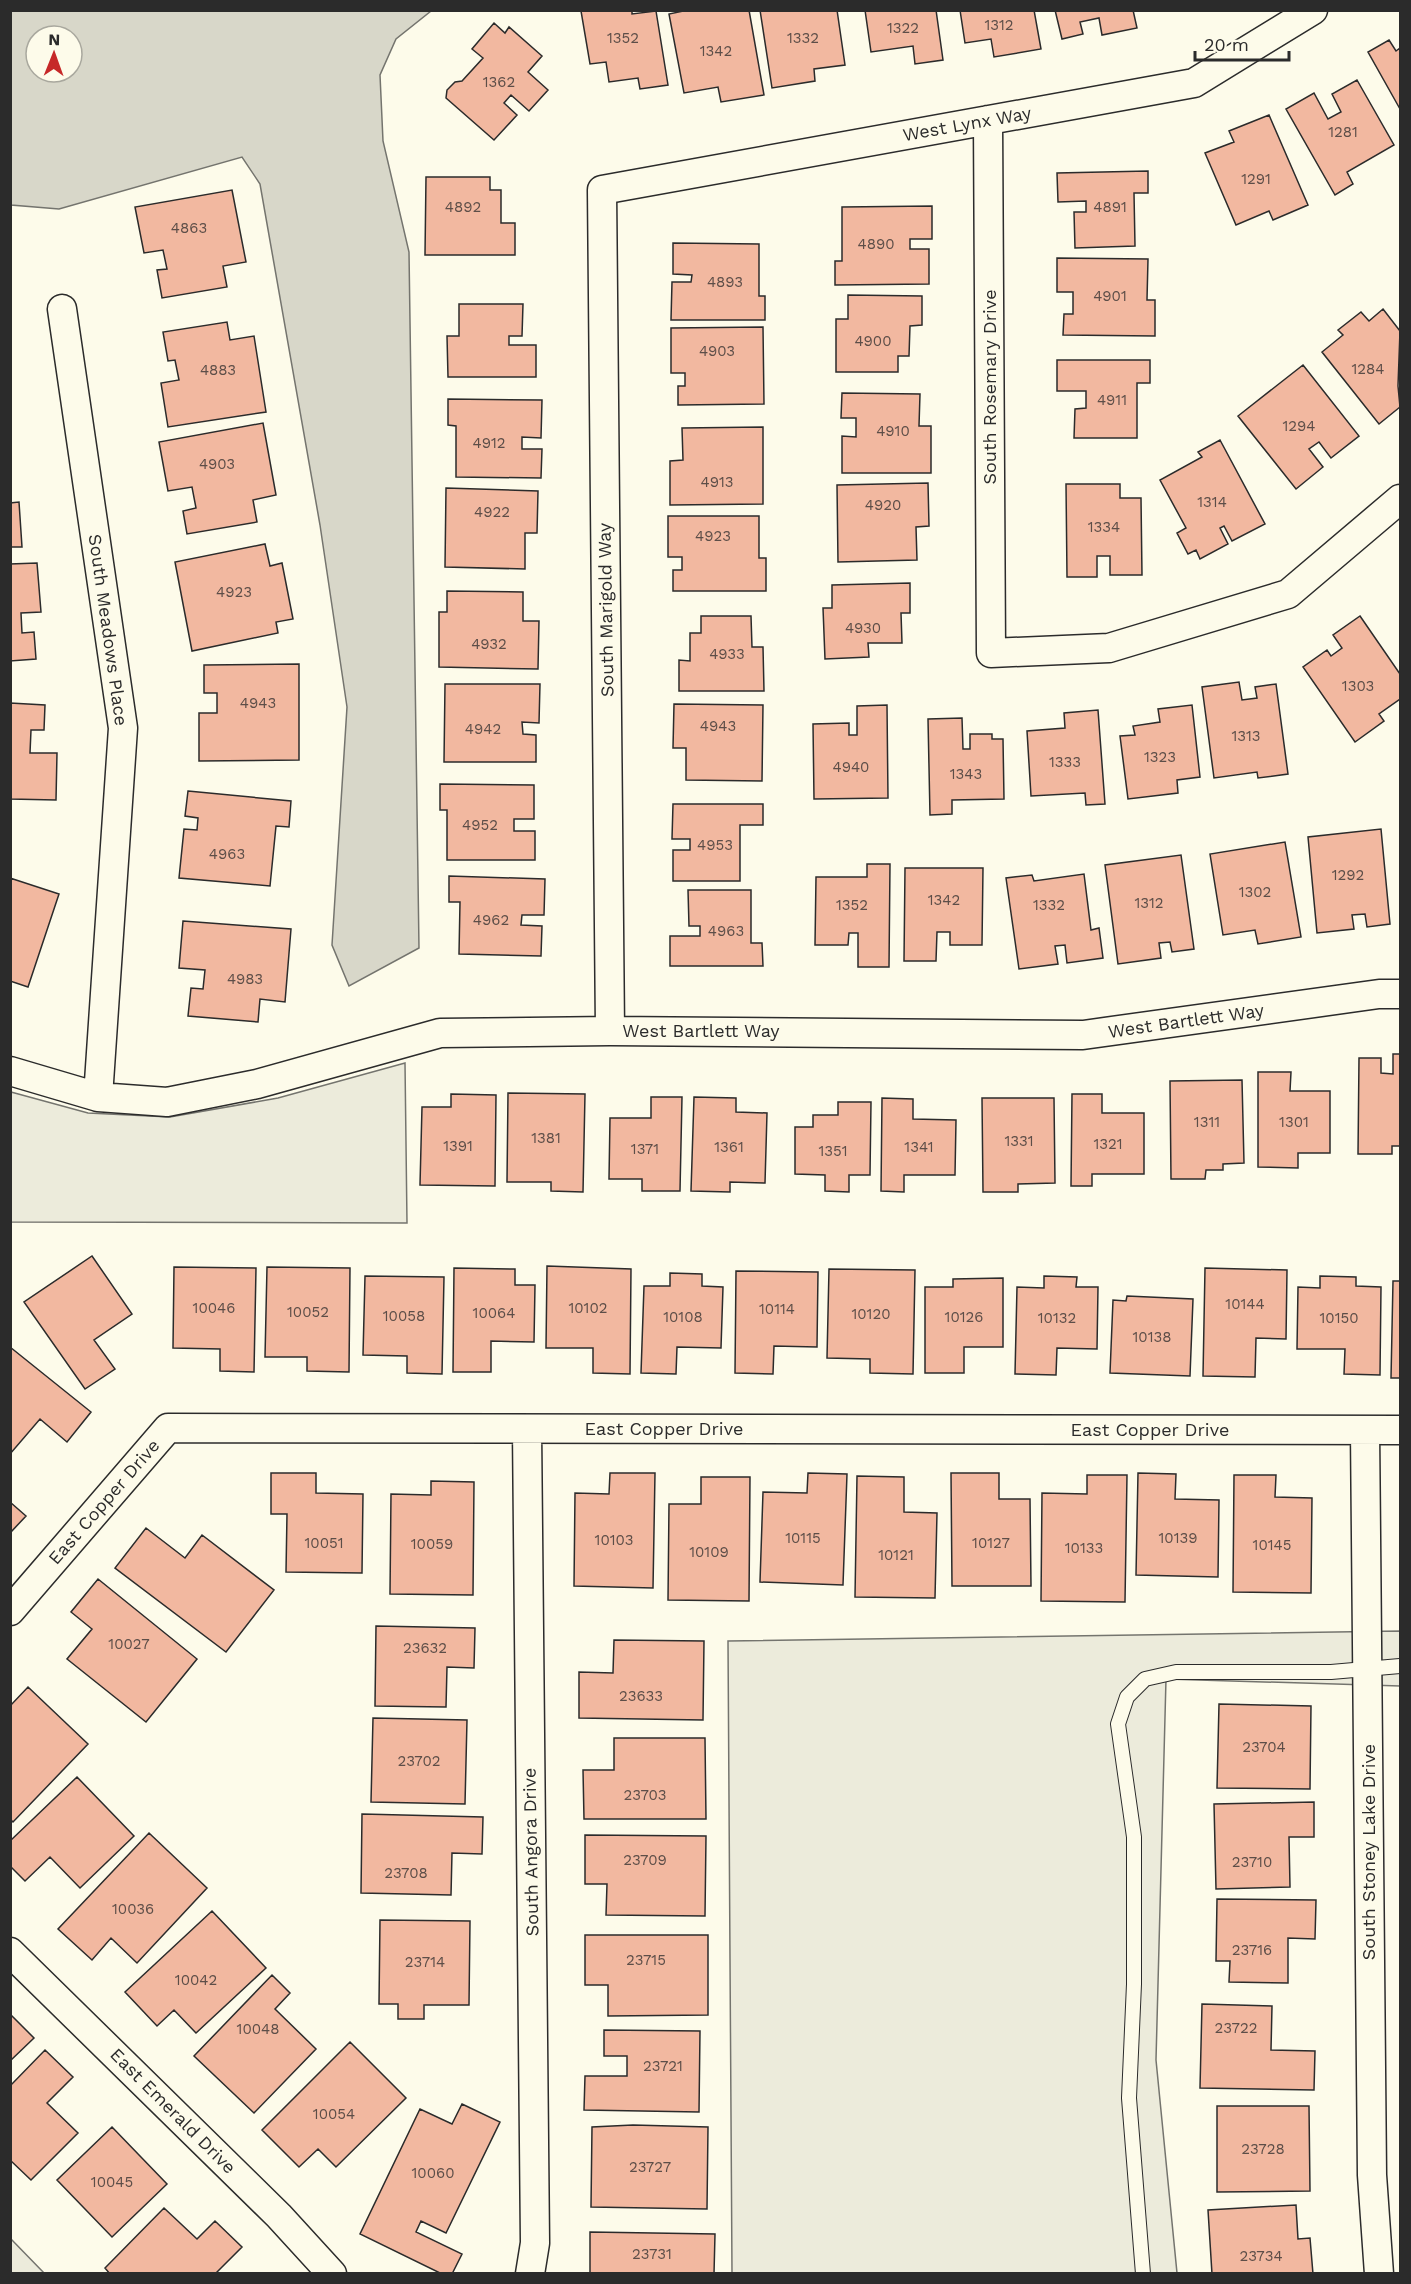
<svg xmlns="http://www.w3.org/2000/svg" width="1411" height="2284" viewBox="0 0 1411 2284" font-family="'Work Sans',sans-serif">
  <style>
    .green { fill: #ecebdb; stroke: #74746e; stroke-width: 1.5 }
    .water { fill: #d8d7c9; stroke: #74746e; stroke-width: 1.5; fill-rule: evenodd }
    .building { fill: #f2b8a0; stroke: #2b2b2b; stroke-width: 1.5 }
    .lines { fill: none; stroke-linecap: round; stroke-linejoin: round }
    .service-casing { stroke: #2b2b2b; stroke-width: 16 }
    .minor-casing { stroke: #2b2b2b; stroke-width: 31 }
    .service { stroke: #fdfbea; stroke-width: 14 }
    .minor { stroke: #fdfbea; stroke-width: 28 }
    .labels { text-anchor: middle; stroke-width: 4.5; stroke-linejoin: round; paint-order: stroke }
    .number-label { font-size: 15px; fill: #5d4e48 }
    .street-label { font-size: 18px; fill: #2b2b2b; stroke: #fdfbea }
  </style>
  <rect width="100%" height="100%" fill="#fdfbea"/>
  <path class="green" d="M405,1063L407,1223L11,1222V1092L88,1113L170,1117L278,1098Z
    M1400,1631V1686L1166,1679L1156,2060L1177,2273H732L728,1641Z
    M11,2239L44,2273H11Z"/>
  <path class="water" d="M10,11H431L396,39L380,75L383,141L409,252L419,948L349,986L332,945L347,707L320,525L260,184L242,157L59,209L11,205ZM36,36H72V72H36Z"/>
  <path class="building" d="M632,10V14L656,11L668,85L640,89L638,78L609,82L606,62L590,64L581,11Z
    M688,10H749L764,95L721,102L718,87L684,93L669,14Z
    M760,10H837L845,65L814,69L815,81L772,88Z
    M865,10H936L943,60L915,64L913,46L871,52Z
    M960,10H1034L1041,49L994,57L991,39L965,43Z
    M1055,10H1133L1137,28L1102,35L1099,18L1080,22L1083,34L1062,39Z
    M494,23L505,33L509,27L542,56L528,72L548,90L529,111L511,95L504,103L517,115L494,140L446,98L447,90L455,82L462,81L483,58L472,49Z
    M1389,40L1396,51L1400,48V109L1368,52Z
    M1357,80L1394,145L1347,172L1353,184L1335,195L1286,109L1314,93L1328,119L1341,112L1332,94Z
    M1269,115L1308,205L1273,220L1269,211L1236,225L1205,153L1234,142L1229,131Z
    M1148,171V193H1134L1135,246L1075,248L1074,212H1086V201L1058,202L1057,173Z
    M426,177H490V190H501V223H515V255H425Z
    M232,190L246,262L223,266L227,287L162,298L157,270L167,269L163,250L144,253L135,207Z
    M932,206V239H910V249H929V284L835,285V261H842V207Z
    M673,243L759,244V296H765V320H671L672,282H691L692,275L673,274Z
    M1057,258L1148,259L1147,300H1155V336L1063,335L1064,314H1073V292H1057Z
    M848,295L922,296V325L910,326L909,356H898V372H836V319H848Z
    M459,304H523L522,336H509V345H536V377H448L447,336H459Z
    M1383,309L1400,331L1398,386L1400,407L1379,424L1322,352L1343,335L1338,330L1361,312L1369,321Z
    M227,322L230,340L254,336L266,412L168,427L161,383L179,380L175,360L168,361L163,332Z
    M763,327L764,404L678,405V386H685V373H671V328Z
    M1057,360H1150V383H1137V438H1074L1075,409L1086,408V391H1057Z
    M1303,365L1359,436L1331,458L1319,442L1309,449L1323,467L1296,489L1238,416Z
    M842,393L920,394L919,426H931V473H842V436L856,437V418H841Z
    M448,399L542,400L541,438L522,437V449H542L541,478L456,477V426L448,425Z
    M263,423L276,495L253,500L257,522L187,534L183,511L196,508L192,487L168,491L159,442Z
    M763,427V504L670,505V461L683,460L682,428Z
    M1220,440L1265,524L1232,541L1224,526L1220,528L1228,544L1200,559L1196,550L1188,554L1177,533L1186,528L1160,480L1202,457L1198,452Z
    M928,483L929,526L916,527L917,560L838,562L837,485Z
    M1066,484H1120V498H1141L1142,575H1110V556H1097V577H1067Z
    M446,488L538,491L537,533H525V569L445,567Z
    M19,502L22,547H10V503Z
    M668,516H759V558H766V591H673V570H682V557H668Z
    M265,544L270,566L282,563L293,619L276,622L278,633L192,651L175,562Z
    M37,563L41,612L21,613L22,633L34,632L36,659L10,661V564Z
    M910,583V613H901L902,643H868L869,657L825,659L823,608H832V585Z
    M447,591L523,592V621H539L538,669L439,667V612H447Z
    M701,616H751L752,647H763L764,691H679V660L690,661V633H701Z
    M1360,616L1400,674V699L1379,714L1384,721L1355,742L1303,667L1327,650L1331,656L1342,648L1333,635Z
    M299,664V760L199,761V713H217V693H204V665Z
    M1239,682L1242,700L1257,698L1255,687L1276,684L1288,774L1258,778L1257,772L1214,778L1202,687Z
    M445,684H540L539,723L522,722L523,734L536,735V762H444Z
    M10,703L45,705L44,730H31L30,753H57L56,800L10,799Z
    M674,704L763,705L762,781L686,780V748H673Z
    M887,705L888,798L814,799L813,724L849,723V735H857V706Z
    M1192,705L1200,777L1177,780L1178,793L1128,799L1120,736L1135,735L1133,726L1160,722L1158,709Z
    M1098,710L1105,804L1086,805L1085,793L1031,796L1027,731L1065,728L1064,713Z
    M962,718L963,749H970V734H992V739H1003L1004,799L952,800V814L930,815L928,719Z
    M440,784L534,785V819H514V831H535V860H447V810H440Z
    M188,791L291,801L289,827L276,826L270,886L179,878L184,829L197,830L198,818L185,816Z
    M673,804H763V825H740V881H673V850H690V839H672Z
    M1381,829L1390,924L1367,927L1365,914L1352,915L1354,929L1317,933L1308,837Z
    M1285,842L1301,937L1258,944L1255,930L1223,935L1210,854Z
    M1181,855L1194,949L1172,952L1170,942L1159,943L1161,958L1118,964L1105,865Z
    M867,864H890L889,967H858V933H849L848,945H815L816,877H867Z
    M905,868H983L982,945H950V932H937L936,961H904Z
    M1084,874L1091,930L1099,928L1103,958L1067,963L1065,945L1055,946L1058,964L1019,969L1006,878L1032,875L1034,881Z
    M449,876L545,879L544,915H522L521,925L542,926L541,956L459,954L460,902H449Z
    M10,878L59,894L28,987L10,981Z
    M688,890H751V943H762L763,966H670V936H700V926H689Z
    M183,921L291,929L285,1002L260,999L258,1022L188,1016L191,988L203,989L205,970L179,968Z
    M1393,1054H1400V1146H1392V1154H1358L1359,1058H1381V1073L1393,1074Z
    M1258,1072H1291L1290,1091H1330V1153H1298V1168L1258,1167Z
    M1242,1080L1244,1163L1223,1164V1170H1206L1205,1179H1171L1170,1081Z
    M508,1093L585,1094L583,1192L551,1191V1182H507Z
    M451,1094L496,1095L495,1186L420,1185L422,1107H451Z
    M1072,1094H1102V1113H1144V1174H1092V1186H1071Z
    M651,1097H682L680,1191H642V1179H609L610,1118H651Z
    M694,1097L736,1098V1112L767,1113L765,1183L730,1182V1192L691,1191Z
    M882,1098L913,1099V1119L956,1120L955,1175H904V1192L881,1191Z
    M982,1098H1054L1055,1183L1018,1184V1192H983Z
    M838,1102H871L870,1175H849V1192L825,1191V1175L795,1174V1127H813V1115H838Z
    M92,1256L132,1314L94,1340L115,1369L85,1389L24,1302Z
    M547,1266L631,1269L630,1374L593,1373V1348H546Z
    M174,1267L256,1268L254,1372L220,1371V1349L173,1348Z
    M267,1267L350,1268L349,1372L307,1371V1357H265Z
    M454,1268L515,1269V1285H535L534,1342L491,1341V1372H453Z
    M1205,1268L1287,1270L1286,1339L1256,1338L1255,1377L1203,1376Z
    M829,1269L915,1270L913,1374L870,1373V1359L827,1358Z
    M736,1271L818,1272L817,1347L774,1346L773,1374L735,1373Z
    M670,1273L702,1274V1286L723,1287L721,1348L677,1347L676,1374L641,1373L644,1286H670Z
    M365,1276L444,1277L442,1374L407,1373V1356L363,1355Z
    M1044,1276L1077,1277L1076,1287H1098L1097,1349L1057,1348L1056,1375L1015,1374L1017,1287L1044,1288Z
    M1320,1276L1356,1277V1286L1381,1287L1380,1375L1344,1374L1345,1349H1297L1298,1287L1320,1288Z
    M1003,1278V1347H964V1373H925V1287H953V1279Z
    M1393,1281H1400V1378H1391Z
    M1127,1296L1193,1299L1190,1376L1110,1373L1113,1300L1126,1301Z
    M10,1347L91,1412L67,1442L40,1419L10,1454Z
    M271,1473H316V1493L363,1494L362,1573L286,1572L287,1514H271Z
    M610,1473H655L653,1588L574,1586L575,1493L609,1494Z
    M808,1473L847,1474L843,1585L760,1582L763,1492L807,1493Z
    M951,1473H999V1499H1030L1031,1586H952Z
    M1138,1473L1176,1474L1175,1499L1219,1500L1218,1577L1136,1575Z
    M1087,1475H1127L1125,1602L1041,1601L1042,1493L1087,1494Z
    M1234,1475H1276L1275,1497L1312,1498L1311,1593L1233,1592Z
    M857,1476L904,1477V1512L937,1513L935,1598L855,1597Z
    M701,1477H750L749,1601L668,1600L669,1504H701Z
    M431,1481L474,1482L473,1595L390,1594L391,1494L431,1495Z
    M10,1502L26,1516L10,1533Z
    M146,1528L185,1558L202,1535L274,1590L226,1652L115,1568Z
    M98,1579L197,1659L146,1722L67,1659L92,1629L71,1612Z
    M376,1626L475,1628L474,1668L447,1667L446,1707L375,1706Z
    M614,1640L704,1641L703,1720L579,1718V1672L613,1673Z
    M28,1687L88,1744L13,1822L10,1819V1706Z
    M1219,1704L1311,1706L1310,1789L1217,1788Z
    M373,1718L467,1720L465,1804L371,1802Z
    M614,1738H705L706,1819H584L583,1770H614Z
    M77,1777L134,1836L80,1888L50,1857L25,1881L10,1866V1841Z
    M1314,1802V1837H1289L1290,1887L1216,1889L1214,1804Z
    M362,1814L483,1817L482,1854L452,1853L451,1895L361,1893Z
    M149,1833L207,1888L137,1963L111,1938L92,1960L58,1929Z
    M585,1835L706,1836L705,1916L606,1915L607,1884H585Z
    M1217,1899L1316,1900L1315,1939L1288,1938V1983L1229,1982L1230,1961H1216Z
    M212,1911L266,1968L196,2033L174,2010L157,2026L125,1992Z
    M380,1920L470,1921L469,2005H424V2019H398V2004H379Z
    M585,1935H708V2015L608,2016V1985H585Z
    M272,1975L290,1993L275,2009L316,2049L254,2113L194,2056Z
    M1202,2004L1272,2006L1271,2050L1315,2051L1314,2090L1200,2088Z
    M10,2014L34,2038L10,2061Z
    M604,2030L700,2031L699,2112L584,2110L585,2076H627V2056H604Z
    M350,2042L406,2098L336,2167L318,2149L299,2167L262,2130Z
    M45,2050L73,2077L47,2103L78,2133L31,2180L10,2160V2086Z
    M462,2104L500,2122L446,2233L421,2221L416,2232L462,2254L452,2274H442L360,2234L420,2109L452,2124Z
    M1217,2106H1309L1310,2191L1217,2192Z
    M633,2125L708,2127L707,2209L591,2207L592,2127Z
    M112,2127L167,2184L112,2237L57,2180Z
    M1296,2205L1298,2239L1310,2238L1313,2274H1212L1208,2210Z
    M164,2208L197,2239L215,2221L242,2247L215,2274H110L105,2268Z
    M590,2232L715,2234L714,2274H590Z"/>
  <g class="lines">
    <defs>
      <path id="service" d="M1143,2274L1129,2098L1134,1984V1837L1118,1724L1127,1697L1145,1679L1176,1672H1331L1400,1666"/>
      <path id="minor" d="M988,120L991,653L1109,648L1288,594L1400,499
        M62,309L123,728L98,1097
        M610,1031L602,190L1194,83L1313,10
        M10,1071L98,1097L167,1102L257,1084L440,1033L610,1031L1083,1035L1379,994H1400
        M527,1429L535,2243L530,2274
        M1365,1430L1372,2175L1379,2274
        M10,1611L168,1428L1400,1430
        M10,1952L279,2216L332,2274"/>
    </defs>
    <use href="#service" class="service-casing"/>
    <use href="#minor" class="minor-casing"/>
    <use href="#service" class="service"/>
    <use href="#minor" class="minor"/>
  </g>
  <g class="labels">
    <g class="number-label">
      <text x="999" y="30">1312</text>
      <text x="903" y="33">1322</text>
      <text x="623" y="43">1352</text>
      <text x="803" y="43">1332</text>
      <text x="716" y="56">1342</text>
      <text x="499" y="87">1362</text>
      <text x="1343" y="137">1281</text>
      <text x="1256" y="184">1291</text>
      <text x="463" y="212">4892</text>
      <text x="1110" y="212">4891</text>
      <text x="189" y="233">4863</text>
      <text x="876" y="249">4890</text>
      <text x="725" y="287">4893</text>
      <text x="1110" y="301">4901</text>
      <text x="873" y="346">4900</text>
      <text x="717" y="356">4903</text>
      <text x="1368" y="374">1284</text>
      <text x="218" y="375">4883</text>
      <text x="1112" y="405">4911</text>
      <text x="1299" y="431">1294</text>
      <text x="893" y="436">4910</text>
      <text x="489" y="448">4912</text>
      <text x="217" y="469">4903</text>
      <text x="717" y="487">4913</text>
      <text x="1212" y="507">1314</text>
      <text x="883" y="510">4920</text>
      <text x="492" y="517">4922</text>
      <text x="1104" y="532">1334</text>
      <text x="713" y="541">4923</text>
      <text x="234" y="597">4923</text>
      <text x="863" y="633">4930</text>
      <text x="489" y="649">4932</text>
      <text x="727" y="659">4933</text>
      <text x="1358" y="691">1303</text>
      <text x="258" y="708">4943</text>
      <text x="718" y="731">4943</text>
      <text x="483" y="734">4942</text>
      <text x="1246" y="741">1313</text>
      <text x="1160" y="762">1323</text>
      <text x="1065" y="767">1333</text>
      <text x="851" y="772">4940</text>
      <text x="966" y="779">1343</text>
      <text x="480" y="830">4952</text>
      <text x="715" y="850">4953</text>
      <text x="227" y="859">4963</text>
      <text x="1348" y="880">1292</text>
      <text x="1255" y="897">1302</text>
      <text x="944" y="905">1342</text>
      <text x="1149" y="908">1312</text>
      <text x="852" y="910">1352</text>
      <text x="1049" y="910">1332</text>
      <text x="491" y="925">4962</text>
      <text x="726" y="936">4963</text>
      <text x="245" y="984">4983</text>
      <text x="1207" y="1127">1311</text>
      <text x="1294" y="1127">1301</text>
      <text x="546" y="1143">1381</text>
      <text x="1019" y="1146">1331</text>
      <text x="1108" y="1149">1321</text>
      <text x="458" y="1151">1391</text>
      <text x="729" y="1152">1361</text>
      <text x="919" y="1152">1341</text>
      <text x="645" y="1154">1371</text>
      <text x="833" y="1156">1351</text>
      <text x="1245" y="1309">10144</text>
      <text x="214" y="1313">10046</text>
      <text x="588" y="1313">10102</text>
      <text x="777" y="1314">10114</text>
      <text x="308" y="1317">10052</text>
      <text x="494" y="1318">10064</text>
      <text x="871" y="1319">10120</text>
      <text x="404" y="1321">10058</text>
      <text x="683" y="1322">10108</text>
      <text x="964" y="1322">10126</text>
      <text x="1057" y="1323">10132</text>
      <text x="1339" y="1323">10150</text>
      <text x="1152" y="1342">10138</text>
      <text x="803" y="1543">10115</text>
      <text x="1178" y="1543">10139</text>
      <text x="614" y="1545">10103</text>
      <text x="324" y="1548">10051</text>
      <text x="991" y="1548">10127</text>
      <text x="432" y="1549">10059</text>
      <text x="1272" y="1550">10145</text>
      <text x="1084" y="1553">10133</text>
      <text x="709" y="1557">10109</text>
      <text x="896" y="1560">10121</text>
      <text x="129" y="1649">10027</text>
      <text x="425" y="1653">23632</text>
      <text x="641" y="1701">23633</text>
      <text x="1264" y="1752">23704</text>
      <text x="419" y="1766">23702</text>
      <text x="645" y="1800">23703</text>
      <text x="645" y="1865">23709</text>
      <text x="1252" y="1867">23710</text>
      <text x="406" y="1878">23708</text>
      <text x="133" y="1914">10036</text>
      <text x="1252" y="1955">23716</text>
      <text x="646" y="1965">23715</text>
      <text x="425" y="1967">23714</text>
      <text x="196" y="1985">10042</text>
      <text x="1236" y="2033">23722</text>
      <text x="258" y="2034">10048</text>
      <text x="663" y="2071">23721</text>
      <text x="334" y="2119">10054</text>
      <text x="1263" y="2154">23728</text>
      <text x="650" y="2172">23727</text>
      <text x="433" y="2178">10060</text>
      <text x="112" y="2187">10045</text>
      <text x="652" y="2259">23731</text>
      <text x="1261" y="2261">23734</text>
    </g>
    <g class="street-label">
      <text transform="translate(967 124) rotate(-10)" y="6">West Lynx Way</text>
      <text transform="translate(990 387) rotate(-90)" y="6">South Rosemary Drive</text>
      <text transform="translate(606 610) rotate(-91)" y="6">South Marigold Way</text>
      <text transform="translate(108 630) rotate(82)" y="6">South Meadows Place</text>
      <text transform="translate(1186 1021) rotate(-8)" y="6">West Bartlett Way</text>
      <text x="701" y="1037">West Bartlett Way</text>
      <text x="664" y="1435">East Copper Drive</text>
      <text x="1150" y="1436">East Copper Drive</text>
      <text transform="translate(104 1502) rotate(-49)" y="6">East Copper Drive</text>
      <text transform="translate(531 1852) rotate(-91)" y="6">South Angora Drive</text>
      <text transform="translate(1369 1852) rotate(-90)" y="6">South Stoney Lake Drive</text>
      <text transform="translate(173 2111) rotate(45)" y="6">East Emerald Drive</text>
    </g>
  </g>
  <rect width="1411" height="2284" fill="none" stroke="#2b2b2b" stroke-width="24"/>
  <g transform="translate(54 54) rotate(1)"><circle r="28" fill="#fdfbea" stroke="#a9a89e" stroke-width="1.5"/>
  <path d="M0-4.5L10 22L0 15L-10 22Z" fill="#c62828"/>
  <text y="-9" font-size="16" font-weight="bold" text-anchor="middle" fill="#2b2b2b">N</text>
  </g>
  <path d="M1195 51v9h94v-9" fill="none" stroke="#2b2b2b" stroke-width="3"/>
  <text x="1204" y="51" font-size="18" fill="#2b2b2b" stroke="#fdfbea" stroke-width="4.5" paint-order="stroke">20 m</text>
</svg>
